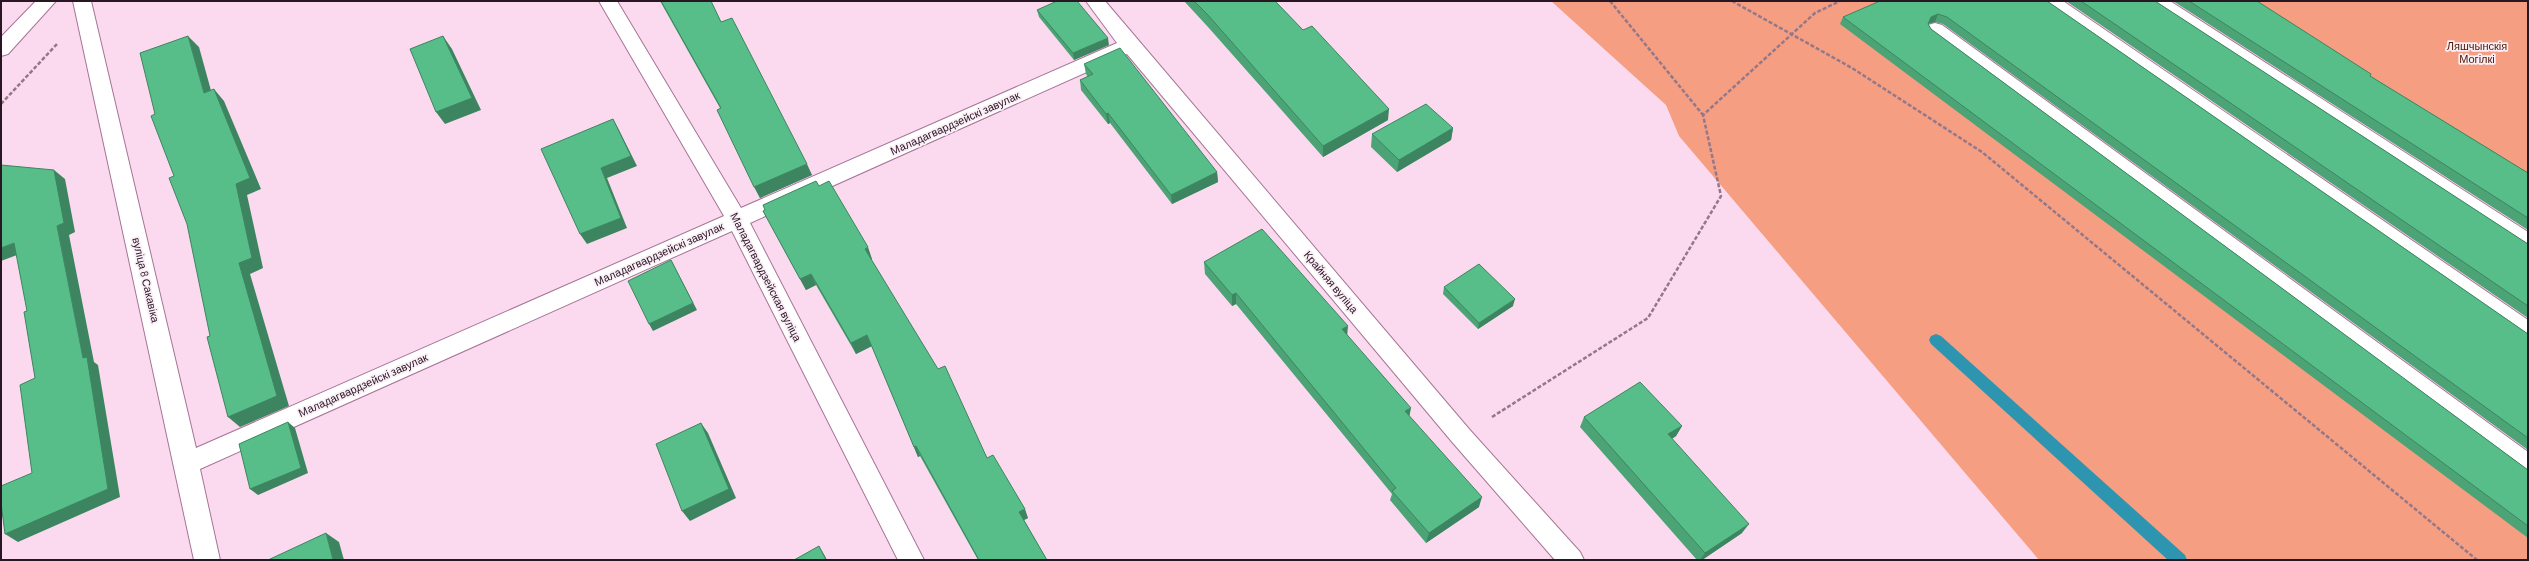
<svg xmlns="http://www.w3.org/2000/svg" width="2529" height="561" viewBox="0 0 2529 561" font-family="Barlow,sans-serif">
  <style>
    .green { fill: #f69e82 }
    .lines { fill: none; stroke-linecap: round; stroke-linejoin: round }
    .stream { fill: #2d95af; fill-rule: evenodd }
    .minor-casing { stroke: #a67496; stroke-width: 2 }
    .major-casing { stroke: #a67496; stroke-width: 2 }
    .path { stroke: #927889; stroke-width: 2.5; stroke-dasharray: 4 2; stroke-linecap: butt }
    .minor { fill: #fff; fill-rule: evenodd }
    .major { fill: #fff; fill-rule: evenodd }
    .wall { fill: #4ba376 }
    .shaded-wall { fill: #3d8560 }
    .building { fill: #57be89; stroke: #3d8560 }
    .labels { text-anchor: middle; stroke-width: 3.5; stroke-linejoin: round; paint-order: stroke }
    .park-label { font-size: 11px; fill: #4f1501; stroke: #faeff6 }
    .street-label { font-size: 11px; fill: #291623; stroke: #faeff6 }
  </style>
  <rect width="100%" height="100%" fill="#fbdaef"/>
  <path class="green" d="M1551,1H1892L2528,538V560H2039L1679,136L1666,105Z
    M2240,1H2528V185Z"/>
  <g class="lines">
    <path class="stream" d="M1936,334L1941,336L2185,555L2187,560H2168L1931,344L1929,340L1931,336Z"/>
    <defs>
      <path id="minor" d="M73,1H91L196,448L724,216L599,1H617L741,208L1117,43L1086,1H1105L1469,429L1580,552L1584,560H1555L1453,443L1127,54L750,223L924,560H898L732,231L200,469L220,560H194Z
        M2040,1H2063L2528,320V341L2520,339L2042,6Z
        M2147,1H2170L2528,232V252L2520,249L2149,6Z
        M1935,23L1942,25L2528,452V477L2519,474L1928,35L1925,30L1928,25Z"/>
      <path id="major" d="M36,1H56L8,54L1,56V37Z"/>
    </defs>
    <use href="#minor" class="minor-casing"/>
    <use href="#major" class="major-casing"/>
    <path class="path" d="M1610,1L1703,115
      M1732,1L1852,68L1982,152L2477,560
      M1,104L57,44
      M1492,417L1648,318L1721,196L1703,115L1815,13L1840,1"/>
    <use href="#minor" class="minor"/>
    <use href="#major" class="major"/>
  </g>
  <path class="wall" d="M660,1H711L721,22L812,175L760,198L720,108Z
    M1184,1H1275L1388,120L1323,157L1208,27Z
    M2047,1L2528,334V450L1943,24L1935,22L1928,24L1931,29L2528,470V538L1840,24L1843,17Z
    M2066,1H2155L2528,244V318Z
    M2173,1H2257L2370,76L2528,173V230Z
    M1037,10L1109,45L1074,60L1039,17Z
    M1084,64L1217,172L1218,182L1172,204L1110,123L1108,124L1081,90L1080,80L1088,77L1086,74Z
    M1453,128L1451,140L1397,172L1371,147L1372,134Z
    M819,186L872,259H871L987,458L1028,518L1024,520L1047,560H978L920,456L918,457L872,346L856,354L816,285L806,290L769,222L763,211Z
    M1204,262L1347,335L1479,507L1426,543L1390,500L1392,494L1236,304L1232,306L1205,274Z
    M1444,287L1513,306L1478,329L1443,294Z
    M1584,417L1682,426L1676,436L1672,439L1742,533L1702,560H1697L1580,427Z"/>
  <path class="shaded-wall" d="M1938,14L1935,22L1927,24L1931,17Z
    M188,36L199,47L215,105L204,93Z
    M443,36L452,49L481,110L445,124L436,112Z
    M1108,38L1109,45L1074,60L1073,53Z
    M214,89L224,101L261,189L247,195L263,268L250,274L289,406L240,427L228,417L239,263Z
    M1389,109L1388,120L1323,157V146Z
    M1108,113L1110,123L1108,124L1106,114Z
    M613,119L619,130L637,166L607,178L627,228L587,244L580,234L601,168Z
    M1453,128L1451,140L1397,172L1399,160Z
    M807,164L812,175L760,198L754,187Z
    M54,170L65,179L75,232L69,235L94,362L98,365L120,497L18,542L5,534L83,358L57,226Z
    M1217,172L1218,182L1172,204L1171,195Z
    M14,243L25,252L1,261V248Z
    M868,247L872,259L869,260L865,249Z
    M671,260L697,310L653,331L649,324Z
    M811,274L816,285L806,290L800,279Z
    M1236,293V304L1232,306V295Z
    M1515,299L1513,306L1478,329L1479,323Z
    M1348,326L1347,337L1342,329Z
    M867,335L872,346L856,354L851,343Z
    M1411,408L1409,418L1405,411Z
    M288,422L295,428L308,473L258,495L250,489Z
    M701,423L708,433L736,498L690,521L682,511Z
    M1682,426L1676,436L1663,444L1668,434Z
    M916,446L920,456L918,457L914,447Z
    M1482,497L1479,507L1426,543L1429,533Z
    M1025,509L1028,518L1022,521L1019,512Z
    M1749,524L1742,533L1702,560H1700L1705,553Z
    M326,533L339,542L344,560H333Z
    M819,546L825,556L827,560H826Z"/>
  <path class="building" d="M661,1H711L721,22L732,18L807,164L754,187L717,110L721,108Z
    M1057,1H1077L1108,38L1073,53L1037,10Z
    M1194,1H1275L1303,30L1312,26L1389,109L1323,146L1208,15Z
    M1880,1H2047L2528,334V438L1947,17L1938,14L1931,17L1928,24L1931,29L2528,470V526L1843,17Z
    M2081,1H2155L2528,244V306Z
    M2189,1H2257L2371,74L2370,76L2528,173V218Z
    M188,36L204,93L214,89L250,178L236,184L252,258L239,263L277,396L228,417L207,337L210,336L187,224L169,178L174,176L151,116L155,114L140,53Z
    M443,36L472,98L436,112L410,49Z
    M1120,48L1217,172L1171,195L1108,113L1106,114L1080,80L1093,74L1084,64Z
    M1426,104L1453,128L1399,160L1372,134Z
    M613,119L631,156L601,168L621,218L580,234L541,149Z
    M1,165L54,170L64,223L57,226L83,358L87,357L108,489L5,534L1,503V486L32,473L20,385L35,378L24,312L27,311L14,243L1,248Z
    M816,181L819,186L829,181L868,247L865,249L938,369L945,366L987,458L993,455L1025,509L1019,512L1047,560H979L916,446L914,447L867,335L851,343L811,274L800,279L763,211L765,210L763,205Z
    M1262,229L1348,326L1342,329L1411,408L1405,411L1482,497L1429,533L1392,491L1396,488L1236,293L1232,295L1204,262Z
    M671,260L693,303L649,324L628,281Z
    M1479,264L1515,299L1479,323L1444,287Z
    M1640,382L1682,426L1668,434L1749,524L1705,553L1584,417Z
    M288,422L301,468L250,489L239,444Z
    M701,423L729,489L682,511L656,444Z
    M326,533L333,560H268Z
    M819,546L826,560H794Z"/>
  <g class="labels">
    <g class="park-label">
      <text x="2477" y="50">Ляшчынскія<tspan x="2477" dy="13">Могілкі</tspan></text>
    </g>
    <g class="street-label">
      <text transform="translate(955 123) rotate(-24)" y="4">Маладагвардзейскі завулак</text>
      <text transform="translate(659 254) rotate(-24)" y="4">Маладагвардзейскі завулак</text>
      <text transform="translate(766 277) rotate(63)" y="4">Маладагвардзейская вуліца</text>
      <text transform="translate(146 280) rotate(77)" y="4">вуліца 8 Сакавіка</text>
      <text transform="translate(1331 282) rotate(50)" y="4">Крайняя вуліца</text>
      <text transform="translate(363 385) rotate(-24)" y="4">Маладагвардзейскі завулак</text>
    </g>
  </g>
  <rect width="2529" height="561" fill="none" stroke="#291623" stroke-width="4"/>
</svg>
